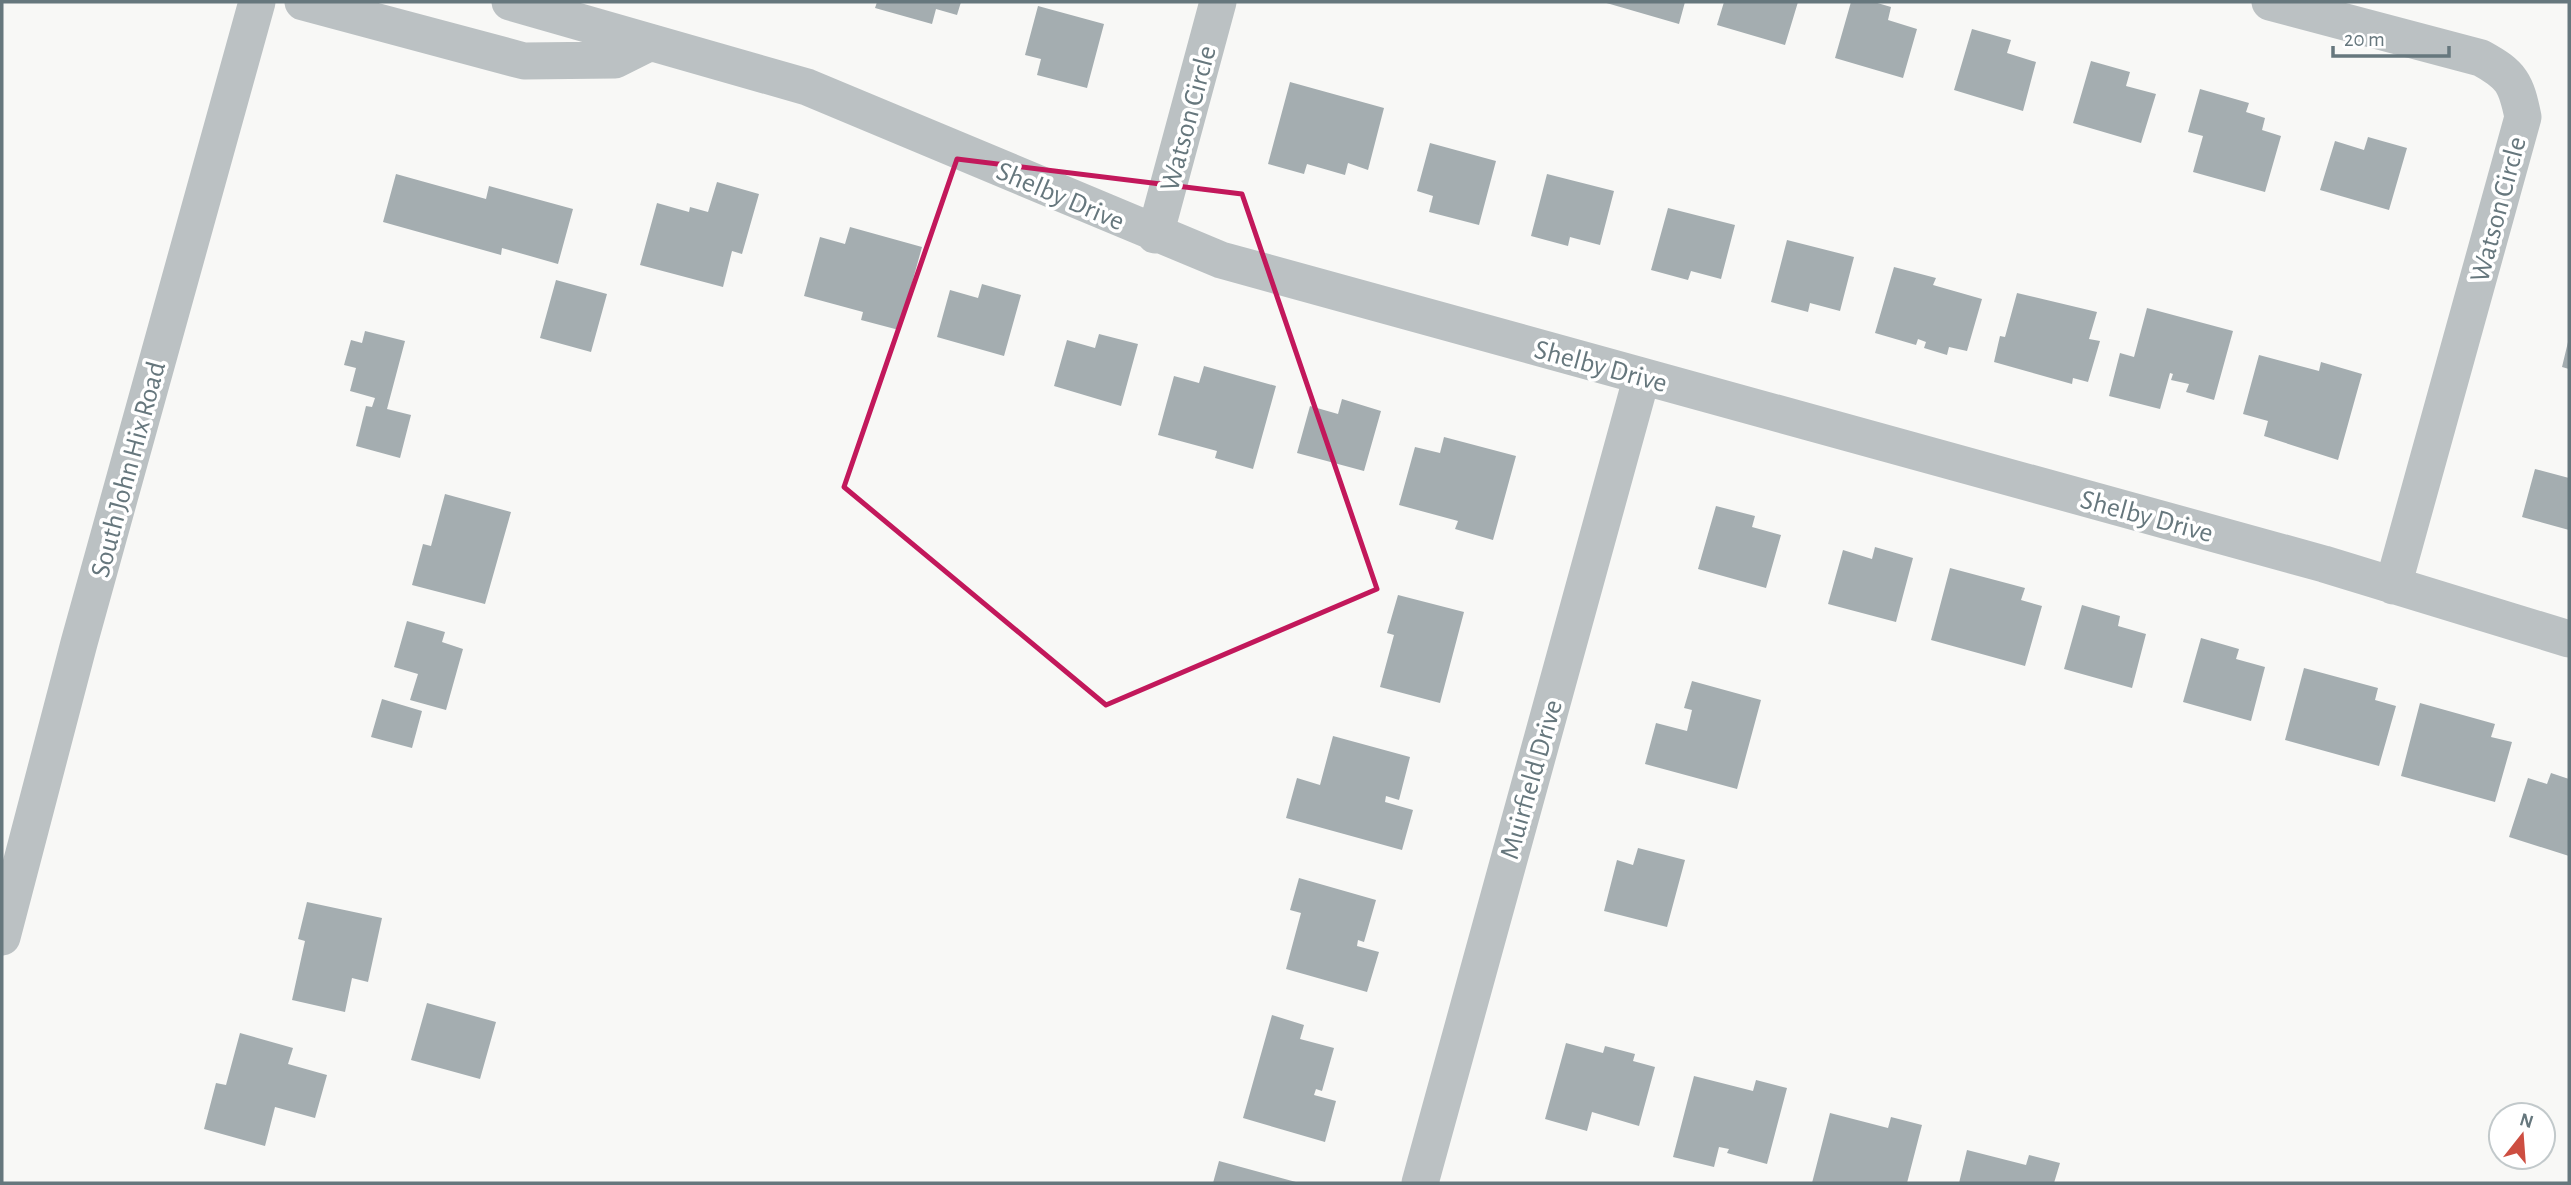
<svg xmlns="http://www.w3.org/2000/svg" width="2571" height="1185" viewBox="0 0 2571 1185" font-family="'Alegreya Sans',sans-serif">
  <style>
    .building { fill: #a4adb0 }
    .lines { fill: none; stroke-linecap: round; stroke-linejoin: round }
    .street { stroke: #bbc1c3; stroke-width: 37 }
    .marked { fill: none; stroke: #c2185b; stroke-width: 5; stroke-linejoin: round }
    .labels { text-anchor: middle; stroke-width: 7; stroke-linejoin: round; paint-order: stroke }
    .street-label { font-size: 28px; fill: #66777d; stroke: #fff }
  </style>
  <rect width="100%" height="100%" fill="#f8f8f6"/>
  <path class="building" d="M877,2H961L957,15L936,9L932,24L875,8Z
    M1603,2H1685L1679,24Z
    M1724,2H1798L1785,45L1717,25Z
    M1851,2H1874L1891,7L1888,20L1917,29L1903,78L1835,58Z
    M1038,6L1104,24L1087,88L1037,75L1041,59L1025,55Z
    M1972,29L2011,40L2007,53L2036,62L2023,111L1954,90Z
    M2091,61L2130,72L2126,86L2156,94L2141,143L2073,123Z
    M1290,82L1384,108L1368,170L1348,163L1345,175L1307,164L1304,174L1268,164Z
    M2200,89L2249,103L2246,112L2265,118L2262,130L2281,136L2265,192L2193,172L2203,136L2188,132Z
    M2368,137L2407,148L2389,210L2320,190L2335,141L2364,150Z
    M1430,143L1496,161L1479,225L1429,212L1433,196L1417,191Z
    M396,174L486,199L489,186L573,209L558,264L502,248L501,255L383,222Z
    M1547,174L1614,191L1600,245L1570,237L1568,246L1531,236Z
    M717,182L759,194L742,254L732,251L723,287L640,265L657,203L689,212L690,207L708,212Z
    M1668,208L1735,225L1721,279L1691,271L1688,280L1651,270Z
    M850,227L922,247L899,330L861,320L863,312L804,296L820,237L845,244Z
    M1787,240L1854,257L1840,311L1810,303L1808,312L1771,302Z
    M1894,267L1936,278L1933,285L1982,299L1967,351L1949,347L1947,355L1924,348L1926,342L1918,339L1916,345L1875,333Z
    M556,280L607,294L591,352L540,338Z
    M982,284L1021,295L1004,356L937,337L950,290L978,298Z
    M2017,293L2097,312L2089,339L2100,341L2088,382L2073,378L2072,384L1994,362L2000,336L2005,337Z
    M2147,308L2233,331L2214,400L2186,392L2189,384L2171,380L2173,374L2170,373L2160,409L2109,396L2120,353L2134,357Z
    M365,331L405,341L387,409L411,415L400,458L356,446L366,406L372,407L375,398L350,391L356,368L344,365L351,340L362,343Z
    M1099,334L1138,344L1121,406L1054,386L1067,340L1095,348Z
    M2568,342H2569V369L2562,367Z
    M2259,355L2319,371L2321,362L2362,374L2338,460L2264,436L2268,421L2243,414Z
    M1204,366L1276,386L1253,469L1215,458L1217,451L1158,435L1174,376L1199,383Z
    M1342,399L1381,411L1364,471L1297,453L1310,406L1338,414Z
    M1444,437L1516,456L1493,540L1455,529L1458,521L1399,505L1415,447L1440,453Z
    M2535,469L2569,478V530L2522,517Z
    M445,494L511,512L485,604L412,585L423,544L431,546Z
    M1716,506L1755,516L1752,527L1781,535L1766,588L1698,569Z
    M1875,547L1913,558L1896,622L1828,604L1843,550L1872,559Z
    M1950,568L2025,588L2021,600L2042,606L2025,666L1931,640Z
    M1398,595L1464,612L1440,703L1380,687L1394,635L1387,633Z
    M2082,605L2120,616L2118,626L2146,634L2132,688L2064,669Z
    M407,621L445,632L442,642L463,649L446,710L410,700L418,674L394,667Z
    M2201,638L2239,649L2236,659L2265,667L2251,721L2183,702Z
    M2304,668L2378,688L2375,700L2396,706L2379,766L2285,740Z
    M1692,681L1761,700L1737,789L1645,764L1656,723L1687,731L1692,710L1684,708Z
    M382,699L422,711L412,748L371,737Z
    M2420,703L2495,724L2491,737L2512,742L2495,802L2401,776Z
    M1333,736L1410,757L1399,800L1386,796L1385,802L1413,810L1402,850L1286,818L1297,778L1320,785Z
    M2551,773L2569,779V856L2509,837L2528,778L2547,784Z
    M1638,848L1685,860L1667,927L1604,911L1617,860L1633,865Z
    M1299,878L1376,900L1364,942L1358,940L1357,946L1379,952L1367,992L1286,969L1301,913L1290,910Z
    M307,902L382,918L368,982L352,978L345,1012L292,1000L305,941L298,939Z
    M427,1003L496,1022L480,1079L411,1060Z
    M1272,1015L1304,1025L1300,1039L1334,1048L1322,1091L1316,1089L1314,1095L1336,1101L1325,1142L1243,1118Z
    M240,1033L293,1048L288,1064L327,1075L315,1118L275,1107L265,1146L204,1129L216,1083L226,1085Z
    M1566,1043L1603,1053L1605,1046L1635,1054L1633,1061L1655,1067L1639,1126L1592,1112L1587,1131L1545,1119Z
    M1694,1076L1753,1091L1756,1080L1787,1088L1767,1164L1727,1153L1729,1149L1719,1147L1714,1167L1673,1157Z
    M1830,1113L1888,1128L1891,1117L1922,1125L1907,1183H1812Z
    M1967,1150L2026,1165L2029,1155L2060,1163L2054,1183H1959Z
    M1219,1161L1296,1182V1183H1213Z"/>
  <g class="lines">
    <path class="street" d="M303,2L524,61L615,60L649,43
      M510,2L807,87L1221,260L2324,564L2569,639
      M2270,2L2481,58C2512,75 2516,83 2523,117L2393,586
      M1155,235L1218,2
      M2,937L79,643L257,2
      M1420,1183L1642,376"/>
  </g>
  <path class="marked" d="M957,159L1242,194L1377,589L1106,705L844,487Z"/>
  <g class="labels">
    <g class="street-label">
      <text transform="translate(1187 118) rotate(-75)" y="10">Watson Circle</text>
      <text transform="translate(1061 195) rotate(23)" y="10">Shelby Drive</text>
      <text transform="translate(2497 209) rotate(-75)" y="10">Watson Circle</text>
      <text transform="translate(1601 365) rotate(15)" y="10">Shelby Drive</text>
      <text transform="translate(127 469) rotate(-75)" y="10">South John Hix Road</text>
      <text transform="translate(2147 515) rotate(15)" y="10">Shelby Drive</text>
      <text transform="translate(1530 779) rotate(-74)" y="10">Muirfield Drive</text>
    </g>
  </g>
  <rect width="2571" height="1185" fill="none" stroke="#66777d" stroke-width="7"/>
  <g transform="translate(2522 1136) rotate(17)"><circle r="33" fill="#ffffff" stroke="#c2c9cb" stroke-width="2"/>
  <path d="M0-5L12 26L0 18L-12 26Z" fill="#cd4e41"/>
  <text y="-10" font-size="19" font-weight="bold" text-anchor="middle" fill="#66777d">N</text>
  </g>
  <path d="M2333 46v10h116v-10" fill="none" stroke="#66777d" stroke-width="3.5"/>
  <text x="2344" y="46" font-size="21" fill="#66777d" stroke="#ffffff" stroke-width="5" paint-order="stroke">20 m</text>
</svg>
